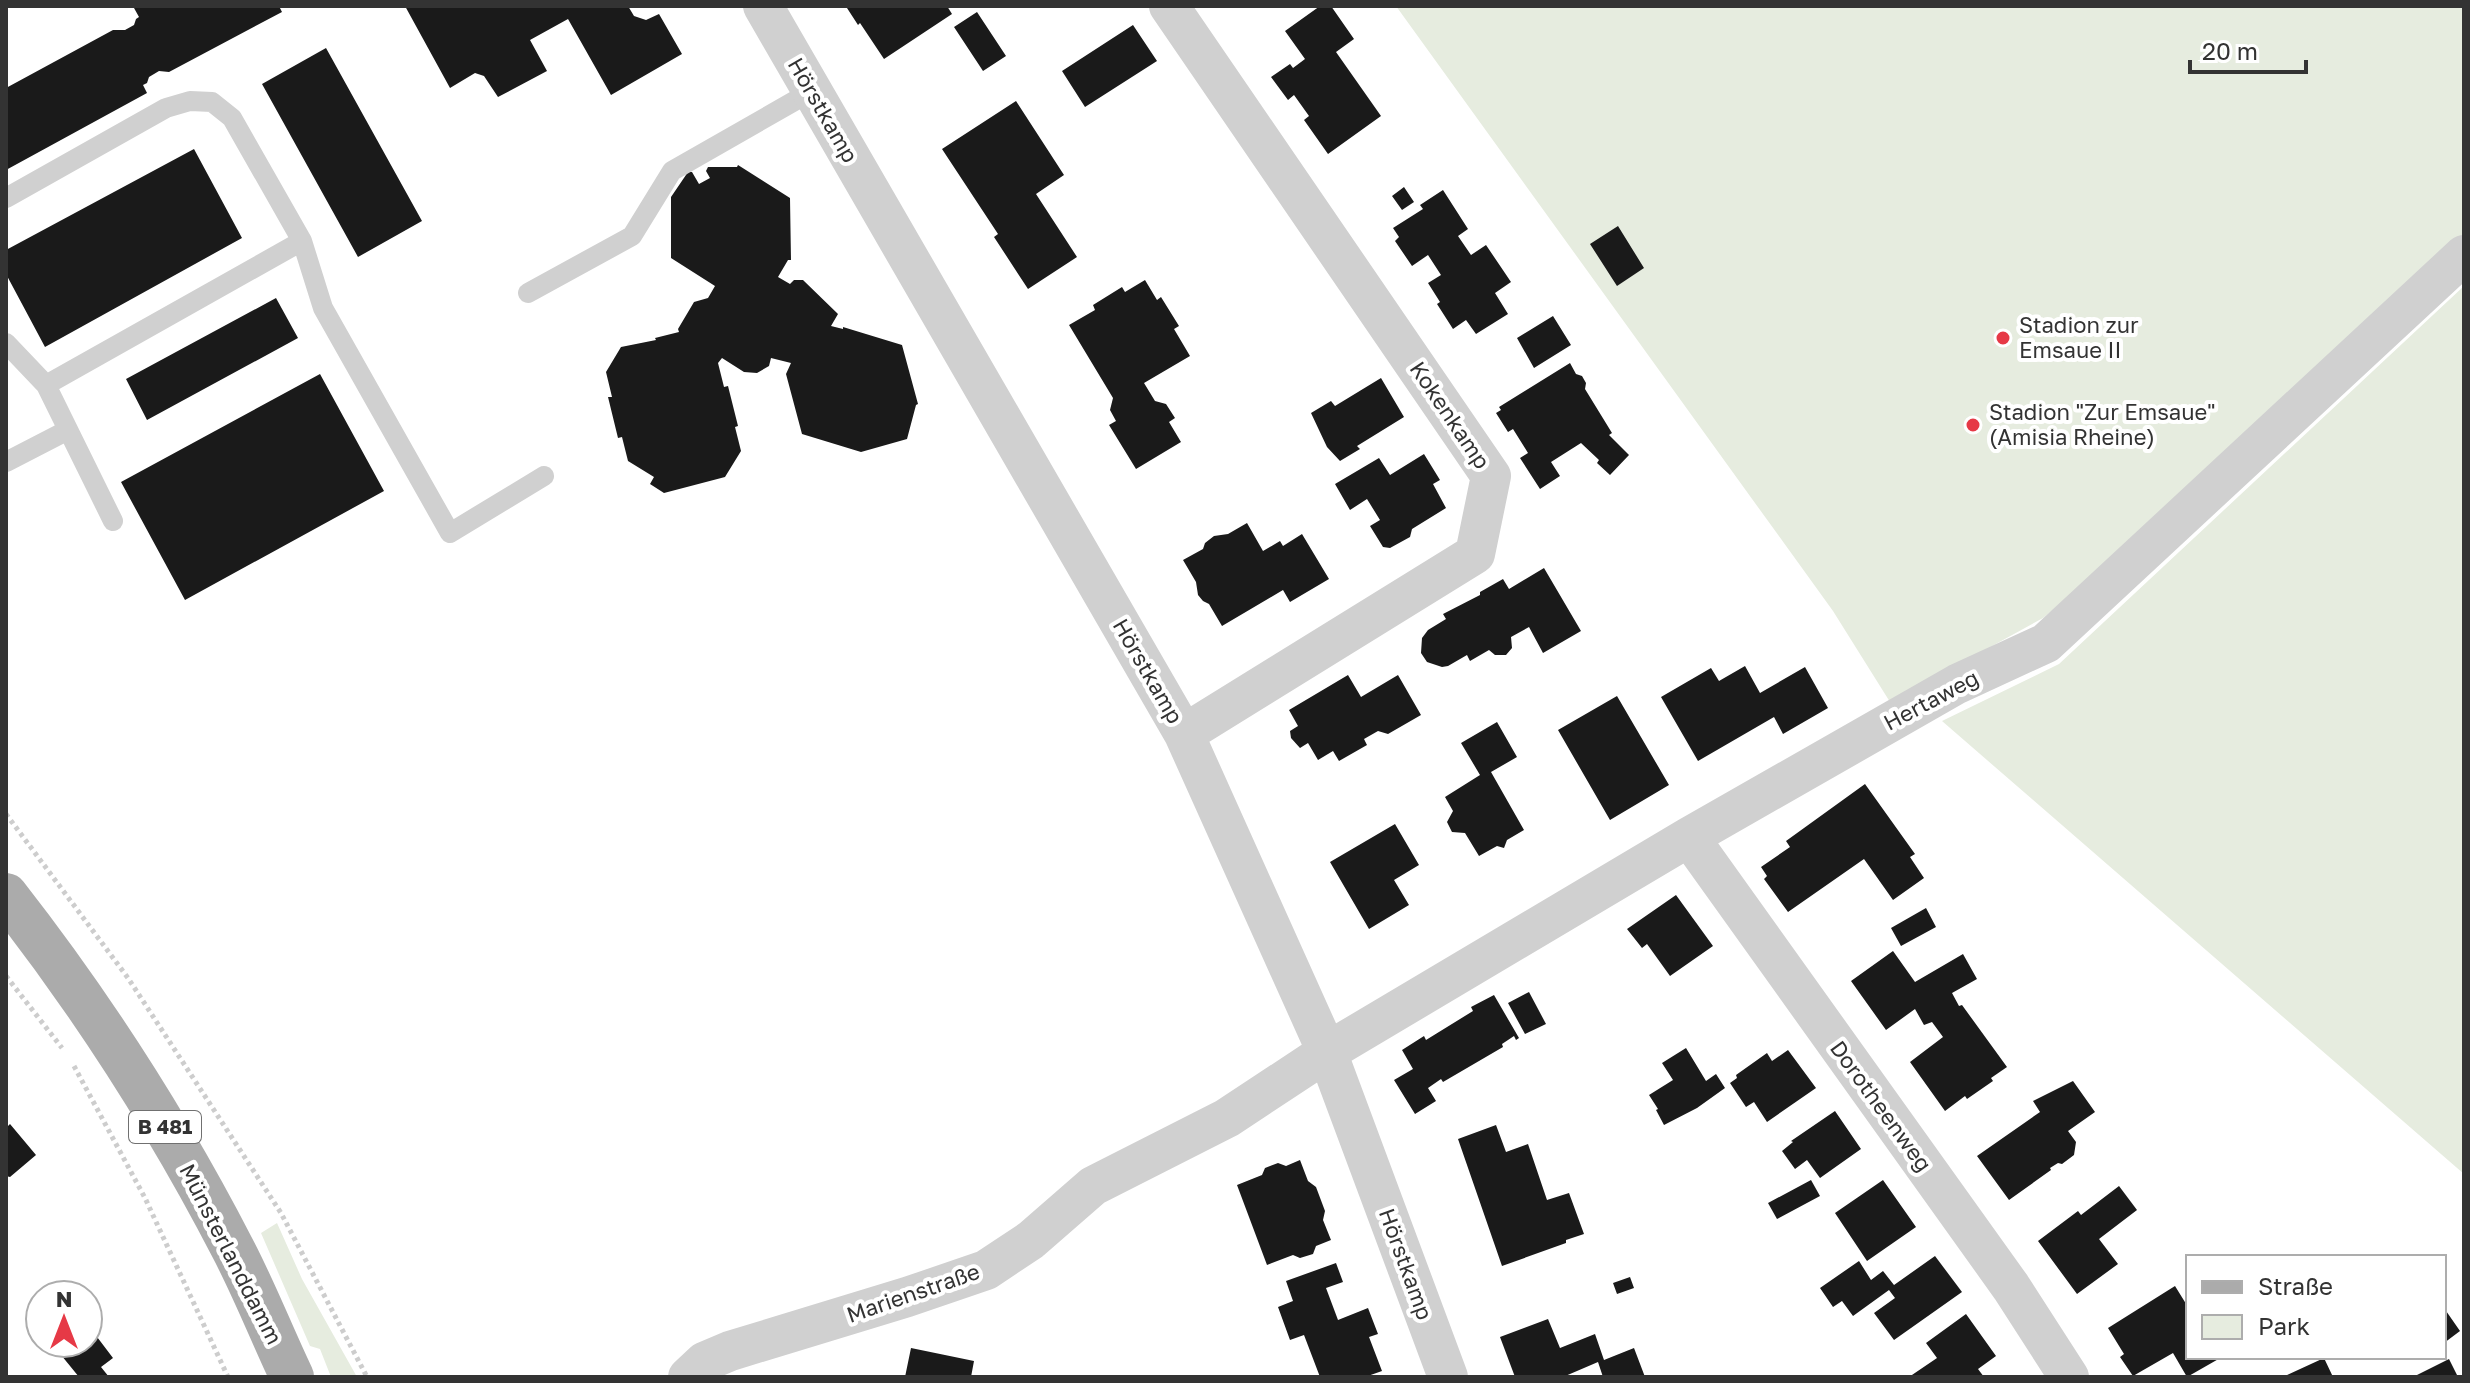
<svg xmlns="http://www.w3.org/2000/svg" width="2470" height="1383" viewBox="0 0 2470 1383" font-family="'Golos Text',sans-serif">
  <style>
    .green { fill: #e6ecdf }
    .building { fill: #1a1a1a }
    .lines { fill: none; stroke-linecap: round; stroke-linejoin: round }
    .path { stroke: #cdcdcd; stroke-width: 5; stroke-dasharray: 4 4; stroke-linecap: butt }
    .service { stroke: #d0d0d0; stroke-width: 20 }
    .minor { stroke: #d0d0d0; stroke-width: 40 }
    .primary { stroke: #ababab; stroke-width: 44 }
    .poi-dot { fill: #e63946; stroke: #fff; stroke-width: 3 }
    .labels { text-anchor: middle; stroke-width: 8; stroke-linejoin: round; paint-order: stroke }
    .shield { fill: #fff; stroke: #707070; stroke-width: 2 }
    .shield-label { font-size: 20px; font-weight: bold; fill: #333 }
    .street-label { font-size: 22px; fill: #333; stroke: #fff }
    .poi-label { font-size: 22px; fill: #333; stroke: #fff; text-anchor: start }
  </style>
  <rect width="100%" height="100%" fill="#fff"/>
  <path class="green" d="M1396,6H2464V242L2184,501L2043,618L1890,702L1833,611Z
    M2464,286V1174L1942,721L2059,664Z
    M277,1223L302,1279L357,1377H331L320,1349L310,1346L261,1233Z"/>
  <path class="building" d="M139,6H279L282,12L169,72L159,71L149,77L147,83L143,85L147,93L6,170V88L113,30H125L134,25L136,19L139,17L134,8Z
    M405,6H628L634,16L646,20L659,14L682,54L611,95L568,19L530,40L547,71L498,97L484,76L475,73L450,88Z
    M849,6H947L952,14L884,59L860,23L858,25L847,8Z
    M1320,6H1331L1354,39L1336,52L1381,116L1328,154L1304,120L1309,116L1294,95L1288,100L1271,77L1290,64L1293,68L1305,59L1285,31Z
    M977,12L1006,56L983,71L954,27Z
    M1133,25L1157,61L1085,107L1062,71Z
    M326,48L422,221L358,257L262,84Z
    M1016,101L1064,175L1036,194L1077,257L1028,289L994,237L998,234L942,149Z
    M194,149L242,238L45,347L6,274V250Z
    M738,165L790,198L791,260H788L778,277L790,284L794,280H803L838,314L831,326L843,329V327L902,345L918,404L916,405L907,439L861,452L802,434L786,374L791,363L771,358L769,366L757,373L744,372L722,358L718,363L724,387L728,386L738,426L735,427L741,451L725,477L664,493L650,484L654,477L628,461L622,437L618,438L608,397H612L606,372L621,347L656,340L655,338L679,332L678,329L694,302L708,298L715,286L671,258V197L688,172H692L699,184L710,178L706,171L708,167H737Z
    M1404,187L1414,202L1402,210L1392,196Z
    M1443,190L1468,229L1458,236L1471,255L1486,245L1511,282L1495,293L1508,314L1476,334L1466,320L1453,329L1437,304L1440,302L1428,283L1441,275L1428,255L1412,266L1395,241L1399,237L1393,228L1423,209L1420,205Z
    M1618,226L1644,268L1617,286L1590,244Z
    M1145,280L1157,300L1161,297L1179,326L1174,329L1190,356L1144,383L1155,401L1166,404L1175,418L1169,422L1181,442L1136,469L1109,425L1116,421L1110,410L1113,398L1069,325L1095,310L1093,305L1122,287L1125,292Z
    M276,298L298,338L147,420L126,379Z
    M1553,316L1571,345L1534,368L1517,338Z
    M1570,363L1576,374L1582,376L1586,383L1585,389L1612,433L1609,435L1629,455L1610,475L1597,463L1599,460L1581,443L1551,462L1560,476L1540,489L1520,458L1528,453L1513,429L1508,432L1496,413L1501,410L1499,407Z
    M320,374L384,491L185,600L121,482Z
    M1381,378L1404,417L1357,446L1360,449L1340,461L1327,447L1311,413L1331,401L1335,406Z
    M1424,454L1440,480L1433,484L1446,508L1412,529L1410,537L1390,548L1383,547L1370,526L1380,520L1367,499L1350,510L1335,484L1379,458L1390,475Z
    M1247,523L1263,551L1280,541L1283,546L1302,534L1329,579L1290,602L1283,590L1222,626L1209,604L1203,601L1198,595L1196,582L1183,560L1203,549L1205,543L1214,536L1228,534Z
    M1544,568L1581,631L1543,653L1529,627L1511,637L1512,648L1506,655H1495L1489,650L1470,661L1467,655L1448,666L1442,667L1427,662L1421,653L1422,638L1428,630L1446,619L1443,614L1480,595V592L1503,579L1509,589Z
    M1745,666L1760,693L1805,667L1828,708L1783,734L1774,717L1698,761L1661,697L1711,668L1719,681Z
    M1348,675L1361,697L1398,675L1421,715L1388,734L1378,731L1364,739L1367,745L1339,761L1333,751L1318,760L1308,743L1300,748L1291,738L1290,731L1298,726L1289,710Z
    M1617,696L1669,785L1610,820L1558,730Z
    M1497,722L1517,757L1491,772L1524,830L1507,840L1504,848L1497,846L1479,856L1465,833L1452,832L1447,822L1453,811L1445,797L1480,775L1461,743Z
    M1865,784L1915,854L1910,857L1924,878L1893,900L1864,859L1788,912L1764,879L1767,876L1761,867L1790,847L1786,841Z
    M1395,824L1419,865L1394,880L1409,905L1369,929L1330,862Z
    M1676,895L1713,946L1670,976L1647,944L1642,948L1627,929Z
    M1926,908L1936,927L1901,946L1891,928Z
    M1893,951L1915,982L1963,954L1977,979L1952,993L1959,1006L1962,1005L2007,1067L1991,1078L1993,1081L1967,1099L1965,1096L1945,1111L1910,1062L1943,1037L1932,1022L1924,1025L1915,1009L1886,1030L1851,981Z
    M1529,992L1546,1024L1525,1034L1508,1003Z
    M1494,995L1519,1038L1516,1040L1514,1036L1502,1044L1503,1047L1443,1082L1441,1079L1428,1088L1436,1101L1415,1114L1394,1080L1413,1069L1402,1050L1424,1036L1426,1040L1473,1011L1471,1007Z
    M1686,1048L1706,1081L1716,1074L1725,1088L1697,1108L1664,1125L1656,1110L1658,1109L1649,1095L1673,1080L1662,1063Z
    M1788,1050L1816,1088L1767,1122L1754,1102L1746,1107L1730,1083L1737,1078L1736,1075L1767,1053L1772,1061Z
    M2073,1081L2095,1112L2068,1131L2076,1142L2074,1155L2062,1164L2058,1163L2050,1168L2051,1170L2009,1200L1977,1156L2040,1112L2033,1101Z
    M1835,1111L1861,1149L1820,1178L1807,1160L1795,1169L1782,1151L1793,1142L1791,1141Z
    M10,1124L36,1155L10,1177L6,1176V1128Z
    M1496,1125L1506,1152L1528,1144L1547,1200L1569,1193L1584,1234L1566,1240V1243L1502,1266L1458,1139Z
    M1300,1160L1308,1181L1316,1187L1325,1211L1323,1220L1331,1240L1316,1246L1313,1254L1300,1258L1293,1255L1267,1265L1237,1185L1262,1175L1265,1168L1278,1163L1286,1166Z
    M1811,1180L1820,1196L1777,1219L1768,1203Z
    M1883,1180L1916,1227L1867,1261L1835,1213Z
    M2119,1186L2137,1210L2099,1239L2118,1264L2077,1294L2038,1241L2078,1211L2081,1215Z
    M1935,1256L1962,1292L1894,1340L1874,1313L1895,1298L1889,1290L1853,1316L1842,1301L1833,1307L1820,1288L1859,1261L1871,1280L1883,1271L1894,1285Z
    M1336,1263L1343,1282L1326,1288L1338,1320L1368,1308L1378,1334L1369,1337L1382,1371L1365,1377H1320L1304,1335L1290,1340L1278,1307L1293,1301L1286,1281Z
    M1630,1277L1634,1288L1617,1294L1613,1283Z
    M2175,1286L2188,1307V1357H2222L2187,1377L2173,1353L2133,1376L2120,1357L2124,1354L2108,1328Z
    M2444,1308L2460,1331L2444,1343Z
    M1966,1314L1996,1356L1978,1369L1984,1377H1909L1937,1358L1926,1343Z
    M1548,1319L1560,1348L1595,1334L1604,1360L1634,1348L1645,1377H1603L1598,1362L1563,1377H1515L1500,1337Z
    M88,1325L113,1358L101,1367L109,1377H79L57,1350L66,1343H88Z
    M911,1348L974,1361L971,1377H905Z
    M2324,1358L2333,1377H2283Z
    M2449,1359L2458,1377H2413Z"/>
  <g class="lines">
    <path class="path" d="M6,814L128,978L281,1213L367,1377
      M6,976L62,1048
      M74,1066L145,1198L228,1377"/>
    <path class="service" d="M6,198L166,108L190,101L212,102L232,118L302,241L323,308L450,533L544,476
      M528,293L632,236L672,171L812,91
      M6,343L46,385L113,521
      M46,385L302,241
      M6,462L68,430"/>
    <path class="minor" d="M763,6L1184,734L1327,1052L1448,1377
      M1169,6L1491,476L1475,554L1184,734
      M1689,837L2011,1287L2069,1377
      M688,1377L704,1362L730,1351L907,1297L986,1270L1031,1240L1093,1186L1227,1118L1327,1052L1689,837L1957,684L2046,643L2464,255"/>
    <path class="primary" d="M6,895C92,1005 169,1125 233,1249C255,1291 272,1335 292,1377"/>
  </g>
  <g class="poi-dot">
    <circle cx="2003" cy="338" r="8"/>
    <circle cx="1973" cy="425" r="8"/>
  </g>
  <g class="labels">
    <rect class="shield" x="129" y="1111" width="72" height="32" rx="6"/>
    <g class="shield-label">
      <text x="165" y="1134">B 481</text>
    </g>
    <g class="street-label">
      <text transform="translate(823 110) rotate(60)" y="8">Hörstkamp</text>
      <text transform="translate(1450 415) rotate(56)" y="8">Kokenkamp</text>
      <text transform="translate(1148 671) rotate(60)" y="8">Hörstkamp</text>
      <text transform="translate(1931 700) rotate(-28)" y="8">Hertaweg</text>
      <text transform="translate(1881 1106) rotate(54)" y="8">Dorotheenweg</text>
      <text transform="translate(231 1254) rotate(63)" y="8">Münsterlanddamm</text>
      <text transform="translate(1406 1264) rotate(70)" y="8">Hörstkamp</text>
      <text transform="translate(913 1293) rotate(-19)" y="8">Marienstraße</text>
    </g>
    <g class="poi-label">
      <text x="2019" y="333">Stadion zur<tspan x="2019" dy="25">Emsaue II</tspan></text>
      <text x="1989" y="420">Stadion "Zur Emsaue"<tspan x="1989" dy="25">(Amisia Rheine)</tspan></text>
    </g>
  </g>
  <rect width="2470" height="1383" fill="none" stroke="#333333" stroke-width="16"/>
  <rect x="2186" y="1255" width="260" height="104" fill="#ffffff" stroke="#adadad" stroke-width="2"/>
  <rect x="2202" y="1281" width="40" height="12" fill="#ababab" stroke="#adadad" stroke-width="2"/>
  <text x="2258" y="1295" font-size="24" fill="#333333">Straße</text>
  <rect x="2202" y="1315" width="40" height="24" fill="#e6ecdf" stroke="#adadad" stroke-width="2"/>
  <text x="2258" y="1335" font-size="24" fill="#333333">Park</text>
  <g transform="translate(64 1319)"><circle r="38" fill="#ffffff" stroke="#adadad" stroke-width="2"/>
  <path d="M0-6L14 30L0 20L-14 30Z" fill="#e63946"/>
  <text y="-12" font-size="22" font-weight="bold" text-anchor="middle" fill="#333333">N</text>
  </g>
  <path d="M2190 60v12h116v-12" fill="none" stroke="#333333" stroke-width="4"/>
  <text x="2202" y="60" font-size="24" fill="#333333" stroke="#ffffff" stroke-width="6" paint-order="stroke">20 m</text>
</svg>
